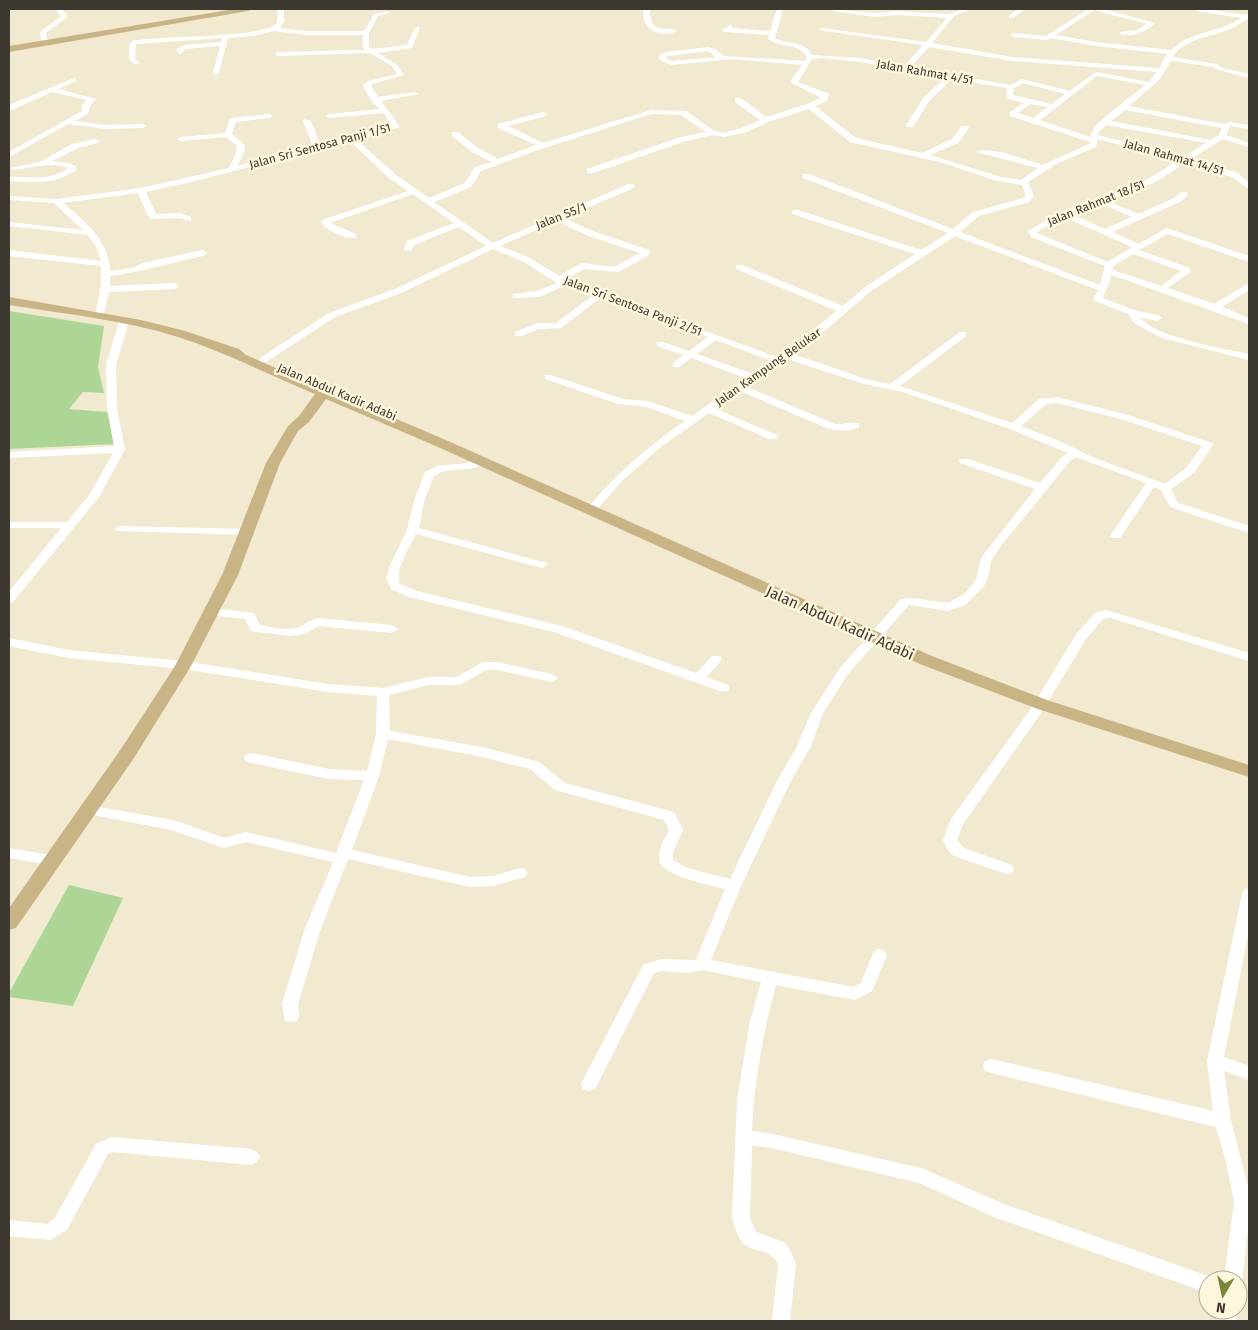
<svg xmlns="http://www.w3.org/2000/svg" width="1258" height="1330" viewBox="0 0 1258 1330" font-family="'Fira Sans',sans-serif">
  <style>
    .green { fill: #add696 }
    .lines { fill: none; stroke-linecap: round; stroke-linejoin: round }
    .minor { fill: #fff; fill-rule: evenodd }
    .major { fill: #c9b485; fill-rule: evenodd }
    .labels { text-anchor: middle; stroke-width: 5; stroke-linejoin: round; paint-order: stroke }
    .far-street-label { font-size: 12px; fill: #3d3930; stroke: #fef6dd }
    .street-label { font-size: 15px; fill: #3d3930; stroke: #fef6dd }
  </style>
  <rect width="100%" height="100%" fill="#f1e9d0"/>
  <path class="green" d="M9,311L104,326L98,367L104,393L83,392L69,409L108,412L115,444L9,449Z
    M69,885L123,898L73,1006L9,997V993Z"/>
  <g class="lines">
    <path class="minor" d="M58,9H64L63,11L67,14V17L46,33L47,38L51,43L46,44L41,39L40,32L61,16L56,11Z
      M278,9H284V21L280,28L305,31H364L374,14L389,11V13L378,16L369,33V47L373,49L407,45L415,28L420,27L412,48L378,53L396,64L404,74L403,75L372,84L371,86L378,97L415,92L419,94L381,101L400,127L357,140L396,175L429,198L465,183L475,167L492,162L472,152L452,136V132H458L478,148L498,159L536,145L498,128V124L543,112L547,114L546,116L508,126L543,143L651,110L686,111L714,131L724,133L741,128L760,120L735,102V98H741L766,117L807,104L821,98L792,83L791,80L802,65L732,59L671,65L659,59L660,55L666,52L708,47L715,49L724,56L805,61L807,57C798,42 780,48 768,39L769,35L725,32L722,30L730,25L733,27L732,28L770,31L777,9H783L775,38C788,45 804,40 812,55L859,58L904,66L923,45L819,30L822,28L926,42L947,18L897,15L875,17L833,11L830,9L875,13L897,11L948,14L964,9H972L954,16L932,43L1012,57L1160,68L1164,58L1168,54L1096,46L1051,38L1047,40L1013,37L1010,35L1013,33L1046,36L1088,9H1103L1155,23C1146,32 1131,39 1119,33L1120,32L1137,30L1147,24L1094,10L1056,35L1096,42L1171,50C1189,31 1220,33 1241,18L1198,11L1195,9H1208L1245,15L1249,13V18C1241,23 1234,28 1225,31C1206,38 1184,39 1173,57L1217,64L1222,68L1249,74V78L1218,70L1213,67L1171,61L1159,80L1129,106L1224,124L1229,122L1249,125V129L1230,126L1226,135L1249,143V147L1223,139L1191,159L1238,173L1249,183V189L1232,177L1185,163L1154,183L1107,201L1139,214L1174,198L1181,192H1187V196L1180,202L1112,232L1139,244L1167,228L1249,256V262L1168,234L1139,250L1190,268V272L1168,288L1214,304L1249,283V290L1222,307L1249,318V324L1112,275L1103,298L1134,310L1160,316L1162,318L1157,321L1139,317C1156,338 1222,348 1249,354V360L1162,338L1134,323L1128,314L1095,301L1093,299L1098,290L955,236L871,291L828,328L793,354L869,380L890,384L960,332H966V336L900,386L1012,423L1039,399L1057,397L1128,415L1212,443L1213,445L1194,473L1171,489L1178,503L1249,526V533L1170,507L1161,490L1154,487L1120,538H1112L1110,536L1146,483L1076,457L1070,461L1000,547L991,561L988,577L984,586L965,605L948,611L909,605L848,674L823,713L811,746L790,783L741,886L711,960L853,987L861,983L874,951L879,949L884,951L887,955L872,991L855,1000L776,985C763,1033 754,1082 752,1131L772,1134L921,1168L1004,1204L1214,1278L1215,1280H1208V1293L994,1217L919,1183L772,1148L752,1146L750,1218L756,1232L784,1242L789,1248L796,1264L790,1321H772L778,1264C772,1249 755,1253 744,1244C737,1237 735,1227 732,1218L737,1101L750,1021L761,982L703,970L689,973L661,971L654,973L595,1089L589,1091L583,1089L581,1084L643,965L661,959L696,960L725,889C711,885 661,876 659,860C658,849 665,839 669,830L664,820L555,790L530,769L482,757L388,739L379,776L352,850L470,877L493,876L520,868L525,869L527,873L525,877L493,886L470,887L348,859L320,931L298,1004L299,1016L297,1021L291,1022L285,1021L282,1004L304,931L333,862L246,842L224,848L171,830L83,813L81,810L83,807L88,805L173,820L225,838L245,832L336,853L364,780L329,779L251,763L246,761L244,758L246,755L251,753L329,769L367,771L376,734L377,696L328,692L183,669L69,658L9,646V638L69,650L183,661L328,684L383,688L429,677H457L483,662H497L552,674L558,678L552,682L497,670H486L460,685H429L389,695L390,731L482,747L539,762L565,783L674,812L683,830L673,852V860L687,868L730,879L776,783L797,746L811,713L840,668L901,599L911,598L948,603L964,594L976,580L981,558L1035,489L960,463L959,461L960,459H968L1040,483L1062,457L1068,453L1010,429L903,392L864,384L787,359L747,387L835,424C843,425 852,421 859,423V427L847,431L829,429L740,391L716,409L777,435L778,437L777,439H769L709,413L662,446L622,481L595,512H587L585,510L587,508C617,474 648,446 685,421L647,407L618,404L545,379V375H551L623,399L648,401L692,416L746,378L691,358L679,367H673V363L683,355L657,346V342H663L689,351L708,337L600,298L561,328L539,329L521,336H515V332L538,323H556L592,296L564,286L539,297L513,298V294L537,291L557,283L522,261L493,249L401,293L335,317L266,362H260V358L329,313L395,289L486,246L459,227L414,245L411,250H405L404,248L407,241L454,223L413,194L330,223L356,234V238C345,239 327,231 321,222L322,220L408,191L390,179L350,141L188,183L146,192L156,214L180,213L191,217V221L179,218L151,219L147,214L138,193L63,203C85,221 109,241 110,271L133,268L142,263L203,250L207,253L203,256C172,262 142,272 110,276V286L175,283L179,286L175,289L109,292L103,318H97L95,316L101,285V266L9,256V250L101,261L96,247L88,235L9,226V222L83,230L54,203L9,200V196L56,199L141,188L229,168L236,153L237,146L226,137L181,141L177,139L181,137L225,133L230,118L269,114L273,116L269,118L236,122L232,134L245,145L244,153L237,166L313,146L303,121L304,119L311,121L320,144L392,126L384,113L329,118L325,116L329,114L380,109L372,102L363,86L368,81L397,74L392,66L370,53L278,56L275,54L278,52L365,50L363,48V35H305L274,31L253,36L228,38L219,73L216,75L213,73L220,46L186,49L180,54L177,52V49L185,45L221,42L222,38L136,44L135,59L140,63L135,64L129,60V46L132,41C161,35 261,39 277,23ZM929,47L1012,61L1157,72L1149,82L1096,72L1070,91L1022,79L1010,85L910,67ZM708,51L716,57L672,61L665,58L668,56ZM822,58L859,62L946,77L924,97L906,125L907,127H913L930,100L952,79L1007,88L1006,98L1024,103L1010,112V116L1090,142L1089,144L1043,165C1030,161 987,145 976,152L1038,168L1021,180L1001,177L930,155L958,143L969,128L968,126H962L952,139L922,153L856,138L815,106L827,101L829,94L798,82L812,59ZM1097,76L1145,85C1131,98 1093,121 1090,137L1040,120ZM1023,83L1065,94L1052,104L1013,95L1014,88ZM1030,104L1048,107L1033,118L1018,113ZM809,109L850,142L940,162L997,181L1022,185L1026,196L1023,198L973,212L953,229L809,174H803V178L948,233L921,250L798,210H792V214L915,254L865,287L843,306L742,265H736V269L837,311L777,357L565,280L584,269L618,272L648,256L650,252L649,250L595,232L563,218L634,188V184H628L493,243L434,202L471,187L481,171L538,150L651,114L681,115L706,132L681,137L587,169V173H593L686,141L712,135L724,137L747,132L768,122ZM1125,110L1222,128L1219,135L1211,140L1111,121ZM1106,125L1206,143L1184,157L1098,135L1099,132ZM1098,139L1178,160L1148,179L1061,212L1028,231L1031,237L1105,266L1100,285L960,232L979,216L1029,202L1034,196L1028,182L1056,164L1096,147ZM1100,203L1132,217L1105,229L1071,214ZM1064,217L1132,247L1108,262L1037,233V232ZM556,221L589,236L640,253L614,267L582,263L559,276L528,257L500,246ZM1133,254L1181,271L1161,286L1113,270V266ZM716,340L771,361L753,374L697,354ZM1057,403L1121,419L1202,446L1186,468L1165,484L1090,456L1064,443L1021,426L1046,404Z
      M644,9H650C649,14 650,17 652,22C655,33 669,26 677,31C662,39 639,29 644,9Z
      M1018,9H1025L1013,18H1009V16Z
      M74,78L76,79V81L58,89L96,99L90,106L88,114L75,121L105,125L143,124L147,126L143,128L105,129L68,124L9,157V152L82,111V105L87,100L52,92L12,110H9V105Z
      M95,139L99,141L98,143L78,148L52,161L68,163L76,166V170C56,185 32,182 9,181V177C29,177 51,181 68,168C52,161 30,168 14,170L10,168L40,162L72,144Z
      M124,318L129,321L116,365L117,409L125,449L99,497L13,602L9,603V592L61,528H9V522H67L90,494L113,453L9,458V452L114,446L107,409L106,365L119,321Z
      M481,458L486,461C472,475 449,465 434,476L424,501L419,528L546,563L548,565L542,568L416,534C410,548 394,569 400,584L417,591L562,626L696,673L712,656H720L722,659L720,662L706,677L728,685L730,688L728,691H720L554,632L409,597L391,589L386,578L390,565L407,530L414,501L425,472L437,466L467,463Z
      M121,526L248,529L254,532L248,535L117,531L115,529L117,527Z
      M213,608L254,613L260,625C271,627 285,631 296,628C304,626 309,620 318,618L392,625L398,629L392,633L318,626L305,634L291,636L251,631L245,619L209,615L207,612Z
      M1106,610L1249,653V661L1111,618L1103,619L1086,639L1039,716L963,824L957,840L964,848L1012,865L1014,869L1012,873L1007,874L954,856L949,852L943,840L951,819L1030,710L1077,633L1095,613Z
      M9,848L51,855L56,856L58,860L56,864L51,865L9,858Z
      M1249,888V930L1224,1057L1249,1066V1080L1224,1071L1231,1121L1249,1190V1223L1242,1280L1238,1287V1280H1224L1234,1202L1226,1162L1216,1127L991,1073L985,1071L983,1066L985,1061L991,1059L1213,1111L1207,1061L1242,894L1244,890Z
      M112,1137L251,1149L257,1152L260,1157L257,1162L251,1165L113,1152L108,1154L67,1230L50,1240L9,1236V1220L47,1224L55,1218L96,1144Z
      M1220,1310L1238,1309L1236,1321H1218Z"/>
    <path class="major" d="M235,9H252L248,11L9,52V46Z
      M9,297L141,320L185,331L239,349L246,355L322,388L331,384L336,385L337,388L333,392L448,441L932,656L1047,700L1249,765V777L1035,708L920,664L438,447L326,399L309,422L298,431L280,463L238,575L191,666L134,758L16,928L9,930V908L121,749L175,666L222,575L266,463L288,426L299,416L315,394C269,375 225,352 178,337C124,320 65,314 9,305Z"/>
  </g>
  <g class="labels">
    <g class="far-street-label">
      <text transform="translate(925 72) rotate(10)" y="4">Jalan Rahmat 4/51</text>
      <text transform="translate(320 146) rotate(-15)" y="4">Jalan Sri Sentosa Panji 1/51</text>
      <text transform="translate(1174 157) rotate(16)" y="4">Jalan Rahmat 14/51</text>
      <text transform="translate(1096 203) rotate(-22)" y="4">Jalan Rahmat 18/51</text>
      <text transform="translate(561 216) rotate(-22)" y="4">Jalan S5/1</text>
      <text transform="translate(633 306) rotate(21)" y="4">Jalan Sri Sentosa Panji 2/51</text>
      <text transform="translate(768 367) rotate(-35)" y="4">Jalan Kampung Belukar</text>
      <text transform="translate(337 392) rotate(23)" y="4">Jalan Abdul Kadir Adabi</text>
    </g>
    <g class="street-label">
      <text transform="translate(840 623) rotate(24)" y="5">Jalan Abdul Kadir Adabi</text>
    </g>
  </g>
  <rect width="1258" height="1330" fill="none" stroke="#3d3930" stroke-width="20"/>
  <g transform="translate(1223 1295) rotate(189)"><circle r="24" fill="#fef6dd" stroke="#b1aa98"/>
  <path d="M0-4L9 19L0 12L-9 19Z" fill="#778939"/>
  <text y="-8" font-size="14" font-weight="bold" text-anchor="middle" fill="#3d3930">N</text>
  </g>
</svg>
